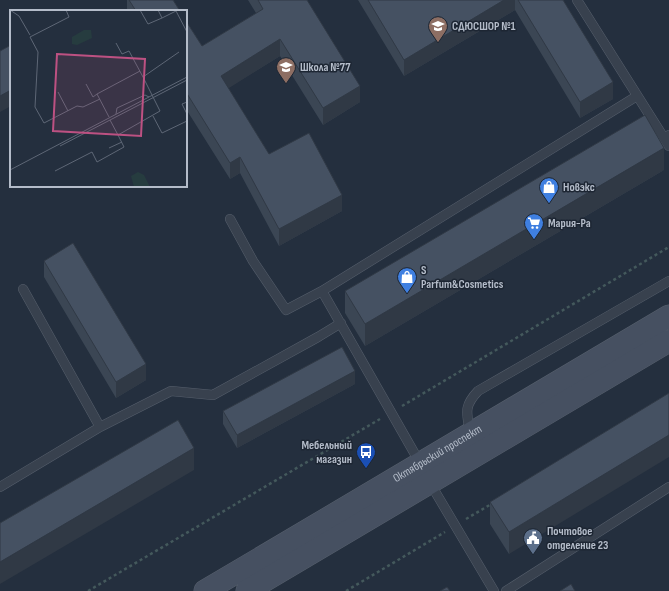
<svg xmlns="http://www.w3.org/2000/svg" width="669" height="591" viewBox="0 0 669 591" font-family="'Sofia Sans Condensed',sans-serif">
  <style>
    .lines { fill: none; stroke-linecap: round; stroke-linejoin: round }
    .service-casing { stroke: #565f6c; stroke-width: 10 }
    .secondary-casing { stroke: #565f6c; stroke-width: 23 }
    .path { stroke: #44595c; stroke-width: 2.5; stroke-dasharray: 3 3; stroke-linecap: butt }
    .service { stroke: #38414e; stroke-width: 9 }
    .secondary { stroke: #465061; stroke-width: 22 }
    .wall { fill: #3b4654 }
    .shaded-wall { fill: #303945 }
    .building { fill: #455162; stroke: #303945 }
    .labels { text-anchor: middle; stroke-width: 3; stroke-linejoin: round; paint-order: stroke }
    .poi-label { font-size: 12px; font-weight: bold; fill: #b4bcc9; stroke: #1d2633; text-anchor: start }
    .street-label { font-size: 12px; fill: #b4bcc9; stroke: #1d2633 }
    .inset-road { fill: none; stroke: #5e6776; stroke-width: 1 }
    .view { fill: #bd5182; fill-opacity: 0.15; stroke: #bd5182; stroke-width: 2 }
    .inset-edge { fill: none; stroke: #b4bcc9; stroke-width: 2 }
  </style>
  <rect width="100%" height="100%" fill="#242f3e"/>
  <g class="lines">
    <defs>
      <path id="service" d="M577,0L664,138
        M669,135L664,138L669,146
        M230,219L253,261L286,310L322,291
        M23,289L100,427
        M470,433C467,413 463,407 478,391L669,281
        M420,463L322,291L637,96
        M430,483L494,591
        M0,487L100,427L171,391L213,395L318,337L341,323
        M506,591L669,487"/>
      <g id="secondary">
        <path id="s1" d="M205,591L669,316"/>
        <path d="M247,591L669,341"/>
      </g>
    </defs>
    <use href="#service" class="service-casing"/>
    <use href="#secondary" class="secondary-casing"/>
    <path class="path" d="M402,406L669,247
      M466,519L493,503
      M88,591L380,419
      M346,591L445,532"/>
    <use href="#service" class="service"/>
    <use href="#secondary" class="secondary"/>
  </g>
  <path class="wall" d="M127,0H173L180,11H127Z
    M248,0H307L360,102L323,125L280,56L228,88L269,154L342,211L279,246L240,173L230,179L186,109V21L202,46L256,13Z
    M358,0H563L613,99L580,118L515,10L404,76Z
    M664,170L365,346L345,313V291Z
    M44,261L146,380L116,398L44,277Z
    M355,384L237,448L223,424V411Z
    M669,393L509,554L490,524V502Z"/>
  <path class="shaded-wall" d="M504,0H515V10L404,76V60Z
    M280,39V56L221,93V76Z
    M613,82V99L580,118V102Z
    M360,86V102L323,125V108Z
    M11,90V106L0,112V96Z
    M664,148V170L365,346V324Z
    M240,157V173L230,179V163Z
    M342,195V211L279,246V229Z
    M146,364V380L116,398V382Z
    M355,371V384L237,448V435Z
    M669,435V457L509,554V532Z
    M194,448V470L0,584V562Z"/>
  <path class="building" d="M129,0H173L180,11H136Z
    M258,0H307L360,86L323,108L280,39L221,76L269,154L309,133L342,195L279,229L240,157L230,163L186,92V21L202,46L263,9Z
    M368,0H504L404,60Z
    M518,0H563L613,82L580,102Z
    M11,45V90L0,96V51Z
    M645,115L664,148L365,324L345,291Z
    M73,243L146,364L116,382L44,261Z
    M342,347L355,371L237,435L223,411Z
    M669,393V435L509,532L490,502Z
    M178,420L194,448L0,562V523Z
    M571,584L575,591H560Z
    M447,587L450,591H440Z"/>
  <defs>
    <symbol id="school-pin" viewBox="-11 -11 22 30"><path d="M0 17L-7.5 6A9.5 9.5 0 1 1 7.5 6Z" fill="#8d6e63" stroke="#1d2633"/><path d="M0-5L7-2L0 1L-7-2ZM-4 1L0 2.5L4 1V4Q0 6-4 4Z" fill="#fff"/></symbol>
    <symbol id="shop-pin" viewBox="-11 -11 22 30"><path d="M0 17L-7.5 6A9.5 9.5 0 1 1 7.5 6Z" fill="#3f7fe0" stroke="#1d2633"/><path d="M-5-2.5h2.3a2.7 3.5 0 0 1 5.4 0H5L5.5 6h-11ZM-1.5-2.5h3a1.5 2.3 0 0 0-3 0Z" fill="#fff"/></symbol>
    <symbol id="supermarket-pin" viewBox="-11 -11 22 30"><path d="M0 17L-7.5 6A9.5 9.5 0 1 1 7.5 6Z" fill="#3f7fe0" stroke="#1d2633"/><path d="M-6-5.5h2.5l.6 2H6L4.5 2H-2.5L-4.4-4H-6ZM-1.5 3.2a1.3 1.3 0 1 0 .1 0ZM3 3.2a1.3 1.3 0 1 0 .1 0Z" fill="#fff"/></symbol>
    <symbol id="bus-pin" viewBox="-11 -11 22 30"><path d="M0 17L-7.5 6A9.5 9.5 0 1 1 7.5 6Z" fill="#1a4fb4" stroke="#1d2633"/><path d="M-5-6H5V4H4V6H2V4H-2V6H-4V4H-5ZM-3.5-4V0h7V-4ZM-3.5 1.2v1.5H-2V1.2ZM2 1.2v1.5H3.5V1.2Z" fill="#fff"/></symbol>
    <symbol id="civic-pin" viewBox="-11 -11 22 30"><path d="M0 17L-7.5 6A9.5 9.5 0 1 1 7.5 6Z" fill="#5c6f8a" stroke="#1d2633"/><path d="M-.6-6.5H3V-4.5H.6V-3L4-1V1h2V6H-6V1h2V-1L-.6-3ZM-1.2 2.5V6h2.4V2.5Z" fill="#fff"/></symbol>
  </defs>
  <g fill-rule="evenodd">
    <use href="#school-pin" x="427" y="15" width="22" height="30"/>
    <use href="#school-pin" x="275" y="56" width="22" height="30"/>
    <use href="#shop-pin" x="538" y="176" width="22" height="30"/>
    <use href="#supermarket-pin" x="523" y="212" width="22" height="30"/>
    <use href="#shop-pin" x="396" y="266" width="22" height="30"/>
    <use href="#bus-pin" x="355" y="441" width="22" height="30"/>
    <use href="#civic-pin" x="522" y="527" width="22" height="30"/>
  </g>
  <g class="labels">
    <g class="poi-label">
      <text x="452" y="30">СДЮСШОР №1</text>
      <text x="300" y="71">Школа №77</text>
      <text x="563" y="191">Новэкс</text>
      <text x="548" y="227">Мария-Ра</text>
      <text x="421" y="274">S<tspan x="421" dy="14">Parfum&amp;Cosmetics</tspan></text>
      <text x="352" y="449" text-anchor="end">Мебельный<tspan x="352" dy="14">магазин</tspan></text>
      <text x="547" y="535">Почтовое<tspan x="547" dy="14">отделение 23</tspan></text>
    </g>
    <g class="street-label">
      <text dy="4" stroke="none"><textPath href="#s1" startOffset="270">Октябрьский проспект</textPath></text>
    </g>
  </g>
  <g transform="translate(10 10)">
    <rect width="177" height="177" fill="#242f3e"/>
    <path d="M74,20H81L82,28L67,35L62,34V27ZM128,162L134,165L140,177H124L121,166Z" fill="#263c3f"/>
    <path class="inset-road" d="M0,0L9,6L20,25M56,0L59,7L20,27L28,42L25,97L34,113L67,96L73,97L90,89M130,0L138,14L152,8L148,0M152,8L166,1L177,22M106,33L112,44L119,41L133,67M76,74L83,87L87,84M48,82L58,101M177,92L172,94L177,104M106,104L107,98L135,85L139,87M143,106L152,123L177,111M99,107L87,84L130,61M100,110L108,125L150,101L133,67L169,42M50,136L177,70M99,138L112,132M0,160L177,67M45,161L82,142L87,152L114,137L108,125"/>
    <path class="view" d="M47,44L135,49L131,126L43,121Z"/>
    <rect width="177" height="177" class="inset-edge"/>
  </g>
</svg>
